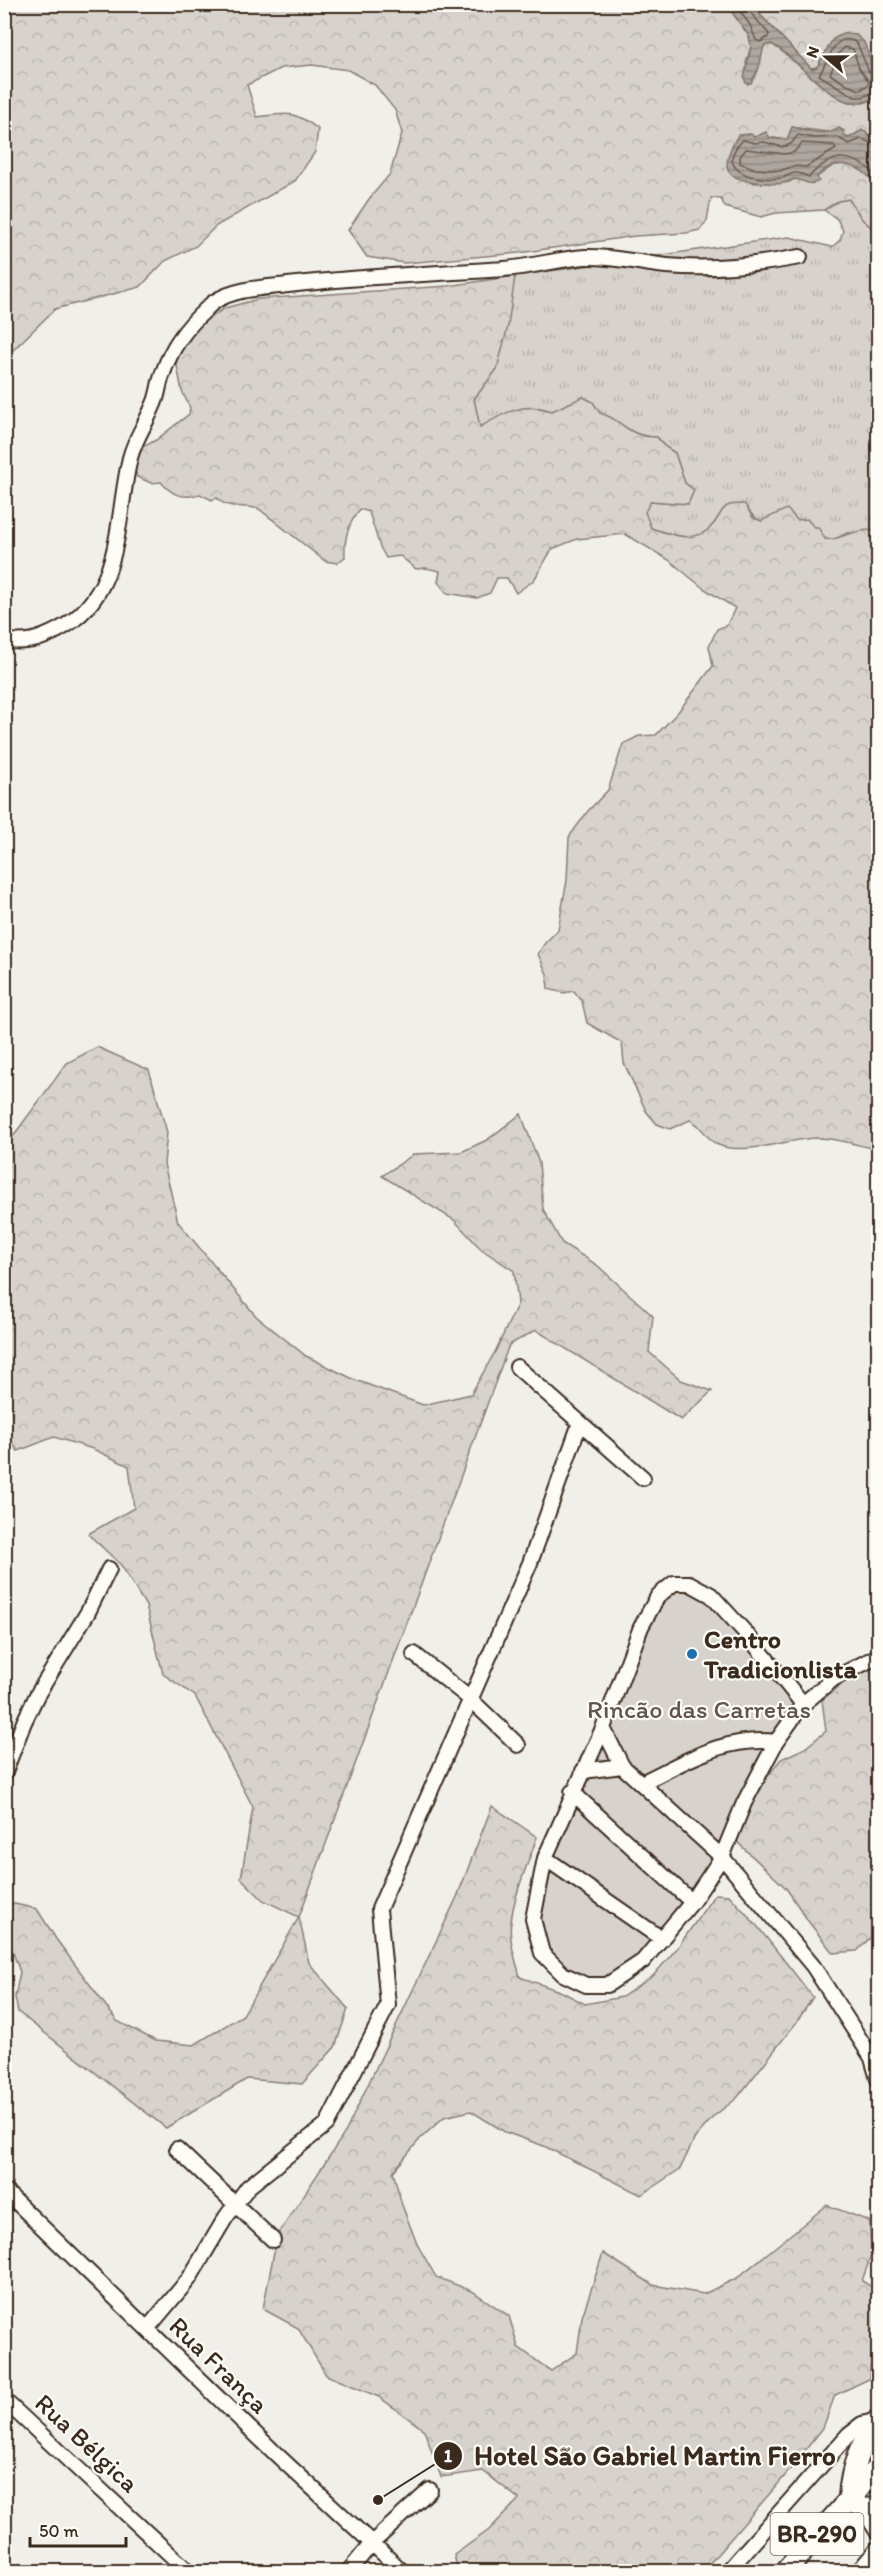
<svg xmlns="http://www.w3.org/2000/svg" width="883" height="2576" viewBox="0 0 883 2576" font-family="Itim,sans-serif">
  <style>
    .grass { fill: url(#grass-tufts); stroke: #897e75; stroke-width: 1.5 }
    .forest { fill: url(#forest-crowns); stroke: #897e75; stroke-width: 1.5 }
    .park { fill: #d7d2cc; stroke: #897e75; stroke-width: 1.5 }
    .water { fill: url(#water-rules); stroke: #80746b; stroke-width: 1.5 }
    .lines { fill: none; stroke-linecap: round; stroke-linejoin: round }
    .shore { stroke: #695c52; stroke-width: 1.5 }
    .minor-casing { stroke: #3b2a1e; stroke-width: 18 }
    .highway-casing { stroke: #3b2a1e; stroke-width: 24 }
    .minor { stroke: #fdfcf7; stroke-width: 14 }
    .highway { stroke: #fdfcf7; stroke-width: 20 }
    .poi-dot { fill: #1f6fb2; stroke: #fdfcf7; stroke-width: 2 }
    .labels { text-anchor: middle; stroke-width: 4.5; stroke-linejoin: round; paint-order: stroke }
    .shield { fill: #fdfcf7; stroke: #75695f; stroke-width: 1.5 }
    .shield-label { font-size: 24px; font-weight: bold; fill: #3b2a1e }
    .poi-label { font-size: 26px; font-weight: bold; fill: #3b2a1e; stroke: #fdfcf7; text-anchor: start }
    .park-label { font-size: 26px; fill: #62544a; stroke: #fdfcf7 }
    .street-label { font-size: 26px; fill: #3b2a1e; stroke: #fdfcf7 }
    .leader { fill: none; stroke: #3b2a1e; stroke-width: 2 }
    .callout-dot { fill: #3b2a1e; stroke: #fdfcf7; stroke-width: 2 }
    .mark-label { font-size: 18px; text-anchor: middle; font-weight: bold; fill: #fff }
    .callout-label { font-size: 27px; text-anchor: middle; font-weight: bold; fill: #3b2a1e; stroke: #fdfcf7; stroke-width: 4.5; stroke-linejoin: round; paint-order: stroke }
  </style>
  <defs>
    <pattern id="grass-tufts" width="24" height="20" patternUnits="userSpaceOnUse" patternTransform="scale(1.5)"><rect width="24" height="20" fill="#d7d2cc"/><path d="M3 7l-1-3M5 7V3M7 7l1-3M15 17l-1-3M17 17v-4M19 17l1-3" fill="none" stroke="#b9b4af"/></pattern>
    <pattern id="forest-crowns" width="20" height="18" patternUnits="userSpaceOnUse" patternTransform="scale(1.5)"><rect width="20" height="18" fill="#d7d2cc"/><path d="M2 6a3 3 0 1 1 6 0M12 15a3 3 0 1 1 6 0" fill="none" stroke="#b9b4af"/></pattern>
    <pattern id="water-rules" width="6" height="5" patternUnits="userSpaceOnUse" patternTransform="scale(1.5)"><rect width="6" height="5" fill="#aea69f"/><path d="M0 2.5h6" fill="none" stroke="#8f8781"/></pattern>
  </defs>
  <rect width="100%" height="100%" fill="#f1efea"/>
  <filter id="ink" filterUnits="userSpaceOnUse"><feTurbulence type="fractalNoise" baseFrequency=".0167" numOctaves="2"/><feDisplacementMap in="SourceGraphic" scale="12" xChannelSelector="R" yChannelSelector="G"/><feConvolveMatrix kernelMatrix="1 2 1 2 8 2 1 2 1" color-interpolation-filters="sRGB"/></filter>
  <g filter="url(#ink)">
    <path class="grass" d="M849,199L862,219L878,233V538L875,532L847,533L831,541L825,539L818,528L797,521L792,514C767,520 760,530 745,505C717,503 726,512 710,528C694,544 669,534 651,528L644,512L650,501L688,504L694,490L685,483L675,453L664,446L657,437C626,437 624,420 599,413L593,402L583,397L552,411C524,401 504,413 480,428L474,399L497,369L515,276L789,237L832,247L840,240L843,231L837,219L824,210L838,201Z"/>
    <path class="forest" d="M5,5H727L749,36L751,46L746,63L748,84C761,76 759,59 764,46L771,44C794,54 837,113 866,102C870,101 874,97 878,95V136L873,138L859,132L849,138C831,130 812,131 792,127L787,140L761,136L755,138L754,183L789,182L794,179L817,177L834,165L846,163L860,168L874,180L878,189V233L862,219L849,199L838,201L824,210L776,213L761,217L725,207L721,199L711,198L707,221L700,230L686,233L635,236L519,253L405,263L367,257L348,230L369,199L390,174L402,133L395,110L375,85L348,70L312,65L281,68L247,85L257,117C288,113 293,110 318,129L315,152L295,181L216,226L196,246L165,261L140,287L55,309L5,358Z
      M751,5H878V73L856,35L845,33L833,39L817,67L809,68Z
      M515,276L508,326L497,369L474,399L480,427C504,413 524,401 552,411L583,397L593,402L600,413C624,420 626,437 657,437L664,446L675,453L685,483L694,490L688,504L651,501L645,512L651,528C669,534 694,544 710,528C726,512 717,503 745,504L753,518L761,521L787,509L797,520L807,519L814,527H818L825,539C839,542 854,527 875,531L878,538V1150C859,1145 839,1139 819,1138C789,1138 749,1155 721,1146C707,1142 703,1125 690,1120L670,1129L657,1124L646,1111L624,1063L622,1043L587,1023L582,1001L574,991L564,993L548,989L547,974L538,954L545,943L558,930L567,880L569,837L588,811L608,790L623,744L639,736L656,735L678,712L713,666L709,646L717,629L727,625L735,608L703,588L669,560L625,534L577,539L552,549L534,580L516,593L507,578H497L490,593L477,598L447,593L438,582L440,571L426,568L416,569L400,556L386,558L380,547L369,512L360,509C348,524 344,538 345,557L337,563L325,561L259,509C245,504 229,511 217,498L212,500L200,494C183,499 173,496 161,482L151,483L137,477L134,468L137,450L156,440L189,414L190,408L182,391L176,361L177,351L193,328L225,308L258,299L448,286Z
      M97,1047L149,1070L167,1132L164,1164L178,1222L256,1316L306,1356L353,1379L423,1405L471,1394L496,1350L518,1303L514,1271L481,1249L454,1220L382,1176L414,1154L461,1152L487,1140L521,1114L539,1163L543,1209L562,1243L597,1265L653,1316L649,1352L681,1380L712,1391L681,1420L536,1330L509,1345L299,1917L309,1963L348,2009L335,2047L302,2084L247,2079L166,2128L18,2012L15,1997L20,1972L5,1930V1917L10,1903L37,1909L56,1939L117,2021L156,2041L194,2045L243,2015L299,1917L263,1900L241,1878L253,1807L195,1696L163,1674L146,1606L121,1565L88,1534L134,1508L129,1466L93,1449L54,1437L18,1451L5,1432V1147L67,1063Z
      M878,1665V1930L857,1951L833,1953L808,1921L786,1888L734,1839L757,1790L781,1759L805,1748L826,1731L822,1700L850,1678Z
      M492,1806L537,1837C528,1864 514,1894 511,1922C508,1940 516,1960 520,1977L562,1992L585,2004L622,1997L653,1976L678,1947L715,1894L729,1895L758,1927L813,1997L796,2023L737,2098L714,2116L695,2138L680,2169L641,2195L544,2146L505,2132L471,2111L444,2117L420,2139L393,2172L402,2205L417,2244L436,2277L472,2291L509,2316L518,2347L551,2371L577,2353L582,2317L603,2253L653,2285L704,2294L737,2278L827,2205L869,2221L872,2253L862,2281L878,2291V2338L873,2343L869,2379L835,2395L823,2428L784,2477L703,2571H458L454,2555L489,2530L519,2499L483,2471L441,2477L424,2430L379,2397L326,2375L298,2328L263,2309L277,2236L346,2131L457,1897Z"/>
    <path class="park" d="M674,1583L711,1595L803,1704L722,1857L643,1961L607,1985H586L542,1953L533,1919L545,1858L641,1627Z"/>
    <path class="water" d="M727,5H751L812,69L817,67L833,39L845,33L856,35L864,42L871,62L878,73V95C873,98 868,102 861,103C831,108 795,54 771,44L764,46L759,67L751,83H746L744,78L751,46L749,36Z
      M792,127C806,130 827,137 839,128L844,131V136L849,138L862,130L866,132L869,136H878V189C866,166 836,154 817,177L819,181C810,187 804,180 794,179C784,185 778,184 767,183C727,181 716,172 738,135L751,134L755,137L766,132L770,138L787,140Z"/>
    <g class="lines">
      <path class="shore" d="M735,4L750,25L756,40L760,42L768,37L769,34L749,11L747,4
        M845,47L853,49L859,68L869,82L868,85L860,90L847,85L830,74L839,53Z
        M878,76L869,72L857,43C834,29 829,61 819,75L855,97H863L878,90
        M878,142L872,143L861,139L849,144L837,137L814,138L798,135L791,144L782,147L764,142L755,143L743,140C711,171 757,182 782,178C787,177 790,173 795,173C800,173 805,175 809,177C833,151 852,153 878,176
        M802,143L834,145L836,149L806,167L793,166L780,171L756,169L740,163V157L746,149L785,154L794,152Z"/>
      <defs>
        <path id="minor" d="M4,640C26,644 39,640 58,630C124,595 115,521 130,458C135,438 146,424 153,406C157,399 158,390 160,382C168,355 179,336 199,316C204,312 208,306 214,302C235,288 264,288 288,285C360,276 432,274 504,269C531,267 558,259 585,257C613,256 639,263 667,266C711,270 757,265 800,257
          M517,1367L643,1478
          M414,1654L469,1698L518,1745
          M803,1704L744,1631L711,1595L689,1583H674L658,1596L641,1627L603,1728L545,1858L533,1919L542,1953L563,1974L586,1985H607L643,1961L692,1902L722,1857L744,1803L776,1742L803,1704L833,1679L878,1656
          M603,1728L622,1766L722,1857L813,1966L872,2058L878,2079
          M583,1771L622,1766
          M4,1774L24,1722L37,1695L88,1612L109,1569
          M641,1783C685,1762 726,1735 776,1742
          M572,1792L692,1902
          M545,1858L662,1939
          M177,2149L273,2240
          M4,2190L276,2454L403,2572
          M147,2329L189,2279L226,2217L248,2187L327,2124L388,2005L379,1909L530,1563L580,1423
          M4,2400L189,2572
          M863,2509L878,2533
          M348,2572L373,2542L430,2490
          M727,2572L849,2434L862,2424L878,2420
          M858,2572L878,2548"/>
        <path id="highway" d="M849,2497C851,2468 860,2443 878,2420
          M849,2497L863,2509L878,2508
          M785,2572L878,2467"/>
      </defs>
      <use href="#minor" class="minor-casing"/>
      <use href="#highway" class="highway-casing"/>
      <use href="#minor" class="minor"/>
      <use href="#highway" class="highway"/>
    </g>
  </g>
  <circle class="poi-dot" cx="692" cy="1654" r="6"/>
  <g class="labels">
    <rect class="shield" x="770.5" y="2513" width="93" height="42" rx="4.5"/>
    <g class="shield-label">
      <text x="817" y="2542">BR-290</text>
    </g>
    <g class="poi-label">
      <text x="704" y="1648">Centro<tspan x="704" dy="30">Tradicionlista</tspan></text>
    </g>
    <g class="park-label">
      <text x="699" y="1718">Rincão das Carretas</text>
    </g>
    <g class="street-label">
      <text transform="translate(219 2365) rotate(44)" y="9">Rua França</text>
      <text transform="translate(87 2443) rotate(43)" y="9">Rua Bélgica</text>
    </g>
  </g>
  <path class="leader" d="M378 2500L448 2456"/>
  <g class="callout-dot">
    <circle cx="378" cy="2500" r="6"/>
    <circle cx="448" cy="2456" r="15"/>
  </g>
  <g class="mark-label">
    <text x="448" y="2462">1</text>
  </g>
  <g class="callout-label">
    <text x="655" y="2465">Hotel São Gabriel Martin Fierro</text>
  </g>
  <rect width="883" height="2576" fill="none" stroke="#fdfcf7" stroke-width="24"/>
  <rect x="12" y="12" width="859" height="2552" fill="none" stroke="#3b2a1e" stroke-width="2" filter="url(#ink)"/>
  <g transform="translate(826 57) rotate(290)" stroke="#fdfcf7" stroke-width="4.5" paint-order="stroke">
  <path d="M0-4.5L10 22L0 15L-10 22Z" fill="#3b2a1e"/>
  <text y="-9" font-size="16" font-weight="bold" text-anchor="middle" fill="#3b2a1e">N</text>
  </g>
  <path d="M30 2537v9h96v-9" fill="none" stroke="#3b2a1e" stroke-width="3"/>
  <text x="39" y="2537" font-size="18" fill="#3b2a1e" stroke="#fdfcf7" stroke-width="4.5" paint-order="stroke">50 m</text>
</svg>
